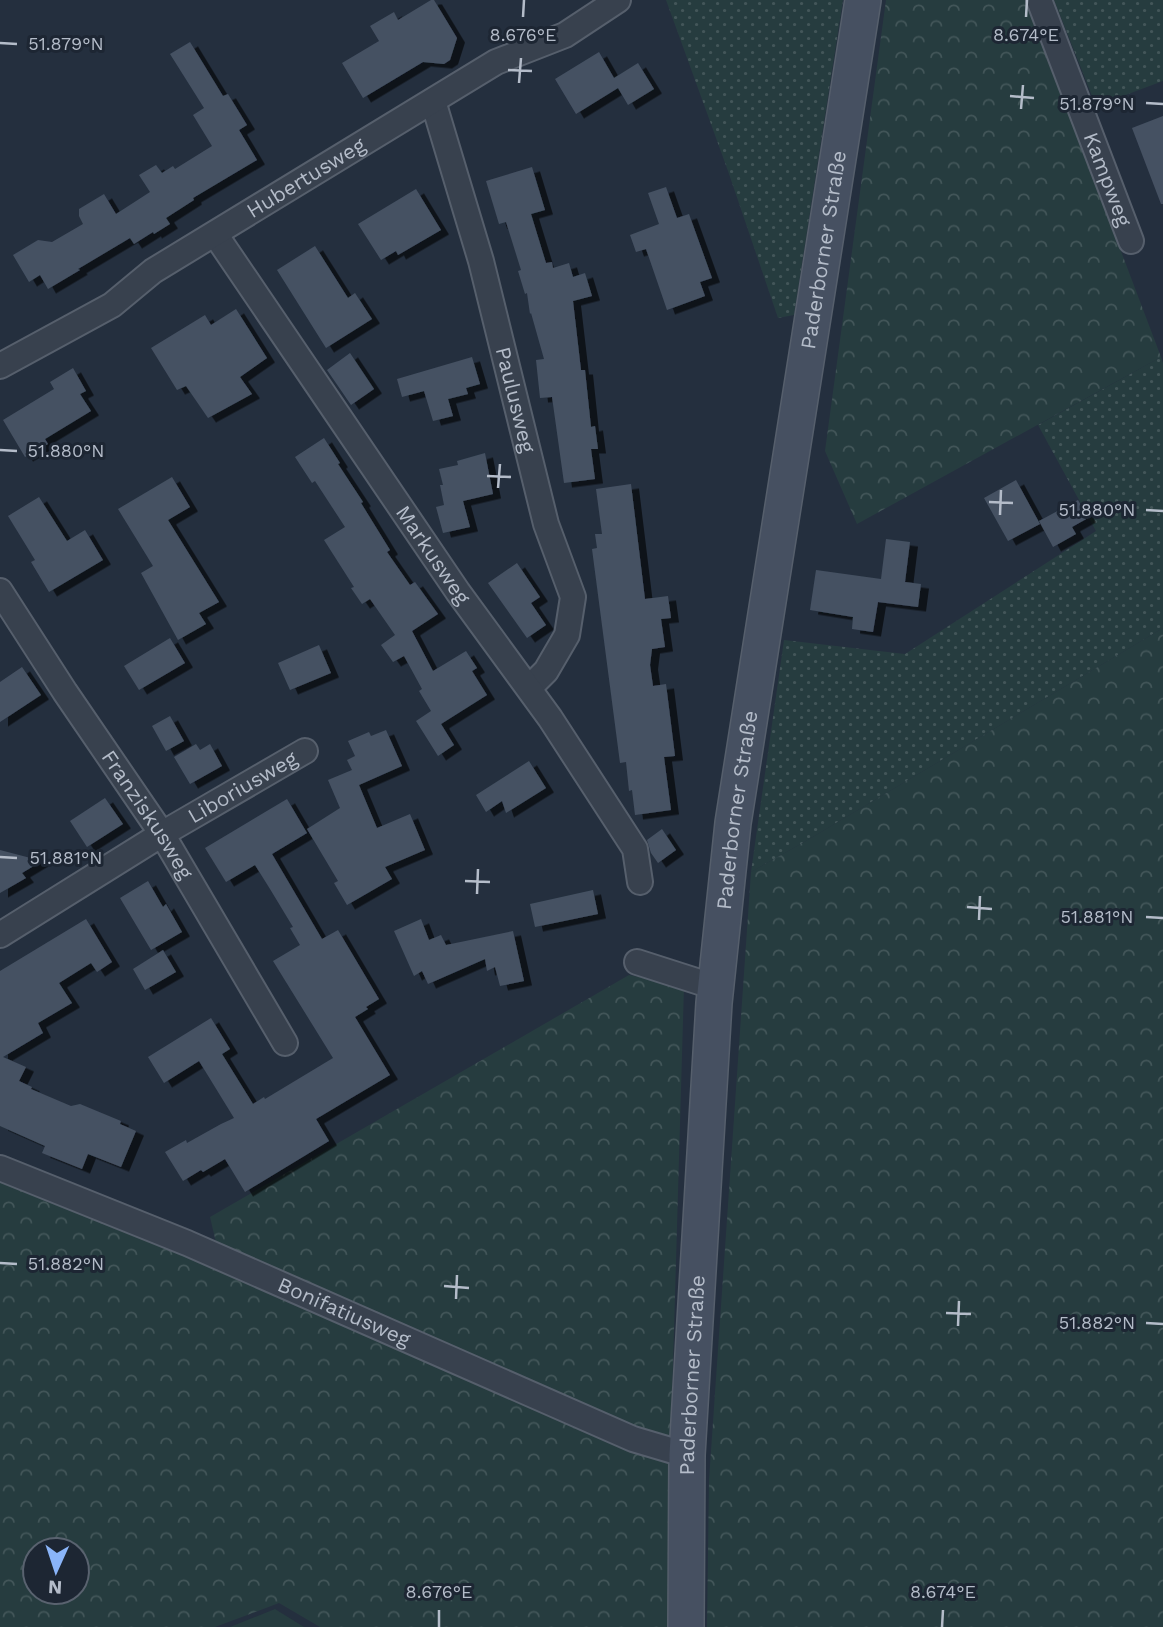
<svg xmlns="http://www.w3.org/2000/svg" width="1163" height="1627" viewBox="0 0 1163 1627" font-family="'Work Sans',sans-serif">
  <style>
    .grass { fill: url(#grass-dots) }
    .forest { fill: url(#forest-crowns); fill-rule: evenodd }
    .green { fill: #263c3f }
    .building { fill: #455162; filter: url(#shadow) }
    .lines { fill: none; stroke-linecap: round; stroke-linejoin: round }
    .minor-casing { stroke: #565f6c; stroke-width: 28 }
    .secondary-casing { stroke: #565f6c; stroke-width: 38 }
    .minor { stroke: #38414e; stroke-width: 24 }
    .secondary { stroke: #465061; stroke-width: 35 }
    .ticks { fill: none; stroke: #b4bcc9; stroke-width: 2.5 }
    .labels { text-anchor: middle; stroke-width: 6; stroke-linejoin: round; paint-order: stroke }
    .street-label { font-size: 21px; fill: #b4bcc9; stroke: #1d2633 }
    .ticks-label { font-size: 18px; text-anchor: middle; fill: #b4bcc9; stroke: #1d2633; stroke-width: 6; stroke-linejoin: round; paint-order: stroke }
  </style>
  <defs>
    <pattern id="grass-dots" width="8" height="8" patternUnits="userSpaceOnUse" patternTransform="scale(1.75)"><rect width="8" height="8" fill="#263c3f"/><path d="M2 2h.1M6 6h.1" fill="none" stroke="#435659" stroke-width="1.8" stroke-linecap="round"/></pattern>
    <pattern id="forest-crowns" width="20" height="18" patternUnits="userSpaceOnUse" patternTransform="scale(1.75)"><rect width="20" height="18" fill="#263c3f"/><path d="M2 6a3 3 0 1 1 6 0M12 15a3 3 0 1 1 6 0" fill="none" stroke="#435659"/></pattern>
    <filter id="shadow"><feDropShadow dx="8" dy="4.5" stdDeviation="0" flood-color="#0009"/></filter>
  </defs>
  <rect width="100%" height="100%" fill="#242f3e"/>
  <path class="grass" d="M666,0H843L794,315L778,318L728,171Z
    M1054,0H1163V81L1096,106Z
    M1161,357L1163,363V628L806,841L751,872L784,640L905,654L1096,531L1038,425Z"/>
  <path class="forest" d="M886,0H1026L1161,357L857,524L825,451Z
    M1163,628V1627H707L709,1480L751,872L806,841Z
    M629,975L684,986L671,1433L669,1627H320L279,1603L215,1627H0V1180L223,1272L210,1217ZM35,1550H77V1592H35Z"/>
  <path class="green" d="M275,1609L304,1627H230Z"/>
  <path class="building" d="M431,0H434L457,38L450,60L444,64L423,62L363,98L342,63L379,41L370,26L394,12L398,20Z
    M190,42L223,96L228,94L247,125L239,130L257,160L193,198L194,200L166,218L170,224L154,234L153,232L134,244L130,238L78,269L80,270L48,289L40,275L29,282L13,255L38,240L52,242L83,224L79,216V209L104,194L116,214L150,192L139,175L156,165L162,173L173,166L175,169L212,146L193,115L204,108L170,54Z
    M599,52L614,78L638,63L654,89L628,105L618,88L576,114L555,79Z
    M1163,116V204H1161L1132,128Z
    M532,167L545,210L531,214L546,263L552,262L553,268L569,263L573,277L585,273L592,296L573,301L581,370H585L591,427L595,426L598,449H591L595,479L564,483L552,397L540,398L536,360L544,359L531,313L530,314L527,293L525,294L518,271L521,270L506,222L499,224L486,181Z
    M666,187L677,218L689,214L712,278L700,282L705,296L667,310L646,249L636,252L630,235L659,224L648,193Z
    M416,189L441,230L398,255L396,251L381,260L358,224Z
    M315,246L348,298L355,293L372,319L326,348L277,270Z
    M236,309L267,358L240,377L252,394L208,418L186,386L177,390L151,348L205,315L211,325Z
    M350,353L374,389L351,405L327,370Z
    M472,357L480,384L466,388L468,394L448,399L453,416L433,421L424,391L402,397L397,379Z
    M73,368L86,391L80,394L91,411L45,439L48,444L25,457L3,420L54,389L50,382Z
    M324,438L340,463L338,464L363,502L361,503L390,550L387,552L410,585L415,582L438,614L412,631L433,671L466,651L477,668L472,671L487,695L441,724L454,745L438,756L416,721L431,711L419,691L422,689L404,656L393,662L381,645L395,635L370,599L362,604L351,588L354,587L324,540L345,527L315,481L312,483L295,457Z
    M485,453L493,494L463,501L470,527L443,533L436,507L444,505L440,485H443L439,469L458,465L457,461Z
    M172,477L190,507L168,520L219,602L199,613L206,624L178,640L141,573L153,566L118,509Z
    M1016,480L1040,524L1008,541L984,498Z
    M631,484L645,599L668,596L671,618L661,619L665,647L652,649L650,665L653,686L666,684L675,756L664,757L671,810L635,815L632,790L629,791L626,762L620,763L592,549L597,548L595,534H602L596,489Z
    M39,497L67,541L85,530L103,560L49,592L31,562L35,560L8,516Z
    M1078,500L1088,518L1072,527L1076,534L1053,547L1039,521Z
    M886,539L910,542L905,582L921,584L918,607L878,602L873,632L852,629L853,617L810,610L816,570L881,579Z
    M517,563L540,597L531,603L546,625L527,638L488,583Z
    M170,638L185,663L139,690L124,666Z
    M319,645L331,673L290,690L278,663Z
    M22,667L41,695L0,722V682Z
    M170,716L184,741L166,751L152,726Z
    M386,730L402,766L359,785L377,828L410,814L425,850L385,867L392,879L347,905L334,883L338,881L307,829L340,808L328,780L352,770L347,760L355,756L348,741L369,732L371,736Z
    M196,744L200,750L210,744L222,766L190,784L174,757Z
    M529,761L546,788L506,813L502,801L486,812L476,795Z
    M105,798L123,824L87,847L70,821Z
    M287,799L307,833L272,854L322,939L338,930L379,999L366,1007L368,1009L355,1017L390,1075L316,1119L329,1141L245,1192L225,1159L203,1172L201,1170L183,1181L165,1152L186,1140L187,1143L221,1124L234,1118L199,1061L164,1083L148,1057L211,1018L230,1049L222,1054L253,1104L264,1097L265,1099L333,1058L273,961L300,945L290,928L293,927L270,889L255,865L226,882L205,848Z
    M662,829L676,850L658,863L651,853L647,840Z
    M0,850L42,861L22,873L26,878L0,893Z
    M148,881L163,907L166,904L182,932L151,950L120,898Z
    M593,890L598,914L535,927L530,904Z
    M86,919L112,962L97,972L91,963L59,983L72,1003L38,1023L43,1033L3,1057L26,1067L19,1081L32,1087L31,1089L71,1106L80,1104L121,1121L120,1124L136,1131L121,1167L88,1154L82,1169L42,1153L45,1146L0,1126V971Z
    M421,919L429,940L441,935L446,945L513,931L524,981L500,986L495,967L487,971L485,959L428,984L422,971L414,976L394,931Z
    M163,950L176,972L145,990L133,969Z"/>
  <g class="lines">
    <defs>
      <g id="minor">
        <path id="s1" d="M1039,0L1131,241"/>
        <path id="s2" d="M433,101L481,261L546,524L573,597L567,635L546,671L529,688"/>
        <path id="s3" d="M215,234L458,592L550,718L635,849L640,882"/>
        <path id="s4" d="M0,366L112,305L153,271L496,62L565,35L618,0"/>
        <path id="s5" d="M0,591L65,692L162,834L285,1043"/>
        <path id="s6" d="M0,935L162,834L305,751"/>
        <path d="M637,962L715,987"/>
        <path id="s7" d="M0,1168L187,1243L633,1439L687,1455"/>
      </g>
      <g id="secondary">
        <path id="s8" d="M686,1627L687,1455L714,1003L733,823L863,0"/>
      </g>
    </defs>
    <use href="#minor" class="minor-casing"/>
    <use href="#secondary" class="secondary-casing"/>
    <use href="#minor" class="minor"/>
    <use href="#secondary" class="secondary"/>
  </g>
  <path class="ticks" d="M523,17L524,0M1026,17L1027,0M0,43L17,44M508,70L532,71M519,83L521,58M1010,96L1034,98M1146,103L1163,104M1021,109L1023,85M0,450L17,451M487,476L511,477M498,488L500,464M989,502L1013,503M1146,510L1163,511M1000,515L1001,490M0,857L17,858M465,881L490,882M477,894L478,869M967,907L992,909M1146,917L1163,918M979,920L980,896M0,1263L17,1264M444,1286L469,1288M456,1299L457,1275M946,1313L971,1314M1146,1323L1163,1324M958,1326L959,1301M439,1627V1610M942,1627L943,1610"/>
  <g class="labels">
    <g class="street-label">
      <text dy="7" stroke="none"><textPath href="#s4" startOffset="360">Hubertusweg</textPath></text>
      <text dy="7" stroke="none"><textPath href="#s1" startOffset="192">Kampweg</textPath></text>
      <text dy="7" stroke="none"><textPath href="#s8" startOffset="1386">Paderborner Straße</textPath></text>
      <text dy="7" stroke="none"><textPath href="#s2" startOffset="310">Paulusweg</textPath></text>
      <text dy="7" stroke="none"><textPath href="#s3" startOffset="388">Markusweg</textPath></text>
      <text dy="7" stroke="none"><textPath href="#s6" startOffset="284">Liboriusweg</textPath></text>
      <text dy="7" stroke="none"><textPath href="#s8" startOffset="819">Paderborner Straße</textPath></text>
      <text dy="7" stroke="none"><textPath href="#s5" startOffset="268">Franziskusweg</textPath></text>
      <text dy="7" stroke="none"><textPath href="#s7" startOffset="373">Bonifatiusweg</textPath></text>
      <text dy="7" stroke="none"><textPath href="#s8" startOffset="252">Paderborner Straße</textPath></text>
    </g>
  </g>
  <g class="ticks-label">
    <text x="523" y="41">8.676°E</text>
    <text x="1026" y="41">8.674°E</text>
    <text x="66" y="50">51.879°N</text>
    <text x="1097" y="110">51.879°N</text>
    <text x="66" y="457">51.880°N</text>
    <text x="1097" y="516">51.880°N</text>
    <text x="66" y="864">51.881°N</text>
    <text x="1097" y="923">51.881°N</text>
    <text x="66" y="1270">51.882°N</text>
    <text x="1097" y="1329">51.882°N</text>
    <text x="439" y="1598">8.676°E</text>
    <text x="943" y="1598">8.674°E</text>
  </g>
  <g transform="translate(56 1571) rotate(183)"><circle r="33" fill="#1d2633" stroke="#59626f" stroke-width="2"/>
  <path d="M0-5L12 26L0 18L-12 26Z" fill="#8ab4f8"/>
  <text y="-10" font-size="19" font-weight="bold" text-anchor="middle" fill="#b4bcc9">N</text>
  </g>
</svg>
